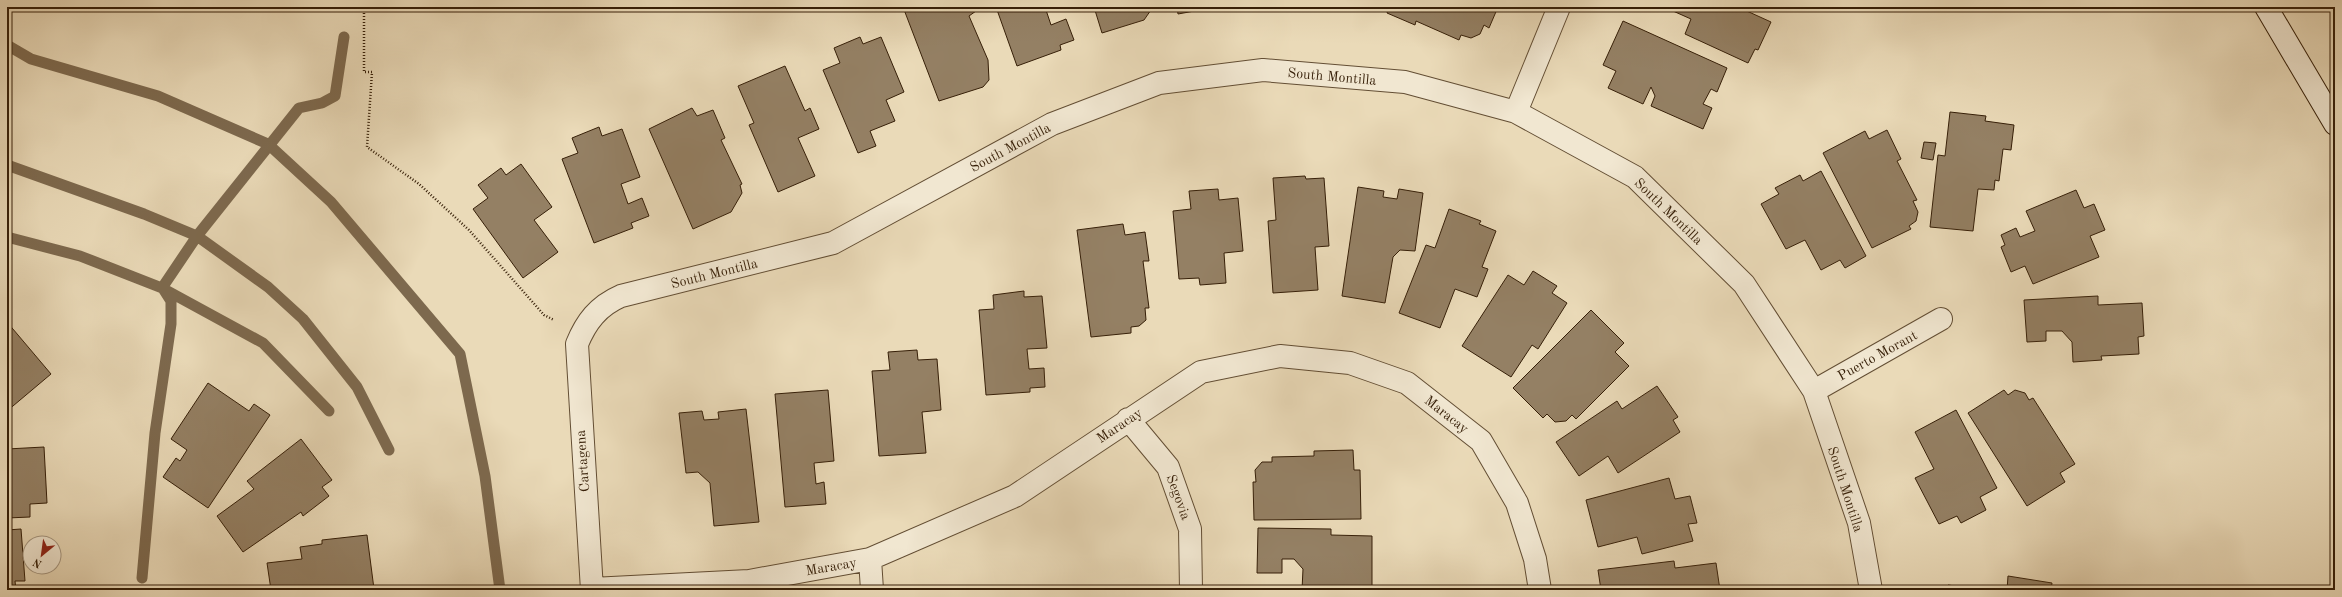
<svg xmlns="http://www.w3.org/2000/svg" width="2342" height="597" viewBox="0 0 2342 597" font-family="'Old Standard TT',serif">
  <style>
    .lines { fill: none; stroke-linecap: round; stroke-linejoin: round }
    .stream { stroke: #7d694e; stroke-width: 11 }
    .building { fill: #948064; stroke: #361f08 }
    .street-casing { stroke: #634e34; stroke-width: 24 }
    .secondary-casing { stroke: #361f08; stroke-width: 24 }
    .path { stroke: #361f08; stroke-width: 2.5; stroke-dasharray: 1 2; stroke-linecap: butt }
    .street { stroke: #f1e7d1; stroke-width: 22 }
    .secondary { stroke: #f1e7d1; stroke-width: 22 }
    .labels { text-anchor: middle; stroke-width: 3.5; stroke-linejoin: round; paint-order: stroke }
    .street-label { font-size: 14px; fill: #361f08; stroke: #f1e7d1 }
  </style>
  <rect width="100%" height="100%" fill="#eadab8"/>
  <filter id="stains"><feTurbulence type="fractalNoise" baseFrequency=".005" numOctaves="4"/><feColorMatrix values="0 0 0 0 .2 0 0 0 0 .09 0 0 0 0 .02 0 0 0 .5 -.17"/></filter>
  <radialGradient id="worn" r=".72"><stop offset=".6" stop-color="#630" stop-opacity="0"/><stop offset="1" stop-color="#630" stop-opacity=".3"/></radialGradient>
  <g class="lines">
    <path class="stream" d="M7,45L31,59L158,96L268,144L331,202L460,354L485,476L500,590
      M7,165L144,214L197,236L268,287L303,319L357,387L389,450
      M7,237L80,256L162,288L263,343L329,411
      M162,288L197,236L299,108L322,103L335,96L344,37
      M142,578L155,433L171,324V301L164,290"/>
  </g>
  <path class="building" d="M903,7H974L976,11L969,16L988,60L989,80L983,87L939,101Z
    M996,7H1045L1051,25L1066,19L1074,40L1060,45L1061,50L1017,66Z
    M1094,7H1153L1144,20L1102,33Z
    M1177,7H1216L1178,14Z
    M1389,7H1498L1489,28L1484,25L1480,34L1471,38L1461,35L1459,40L1416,21L1415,25L1387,13Z
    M1664,7H1738L1771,22L1758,50L1755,49L1748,63L1685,34L1691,19Z
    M1623,21L1727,68L1717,92L1711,89L1703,104L1712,108L1703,129L1651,106L1655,96L1651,87L1643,104L1608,88L1616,71L1603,65Z
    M860,37L863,44L881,37L904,92L886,100L895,121L870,131L876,146L858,153L823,70L840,63L834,48Z
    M785,66L805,111L810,108L819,129L798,138L815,176L778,192L749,125L754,123L738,86Z
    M692,108L697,116L713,110L725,138L721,140L742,184L740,185L742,193L731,212L693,229L649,129Z
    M1950,112L1986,116L1985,121L2014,125L2011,150L2003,149L1999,181L1995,180L1994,190L1978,189L1973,231L1930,227L1938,155L1945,156Z
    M599,127L602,136L622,129L640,177L621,184L628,204L642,198L649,216L631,223L633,228L594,243L562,159L578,153L572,138Z
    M1887,130L1901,159L1897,161L1917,200L1913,201L1918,212L1916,221L1909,226L1911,229L1872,248L1823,153L1865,131L1869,139Z
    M1924,142L1936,143L1933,160L1921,158Z
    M521,164L552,207L534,220L558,252L523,278L473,209L488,198L478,185L501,168L506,175Z
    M1821,171L1866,256L1845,268L1840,260L1821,270L1805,240L1786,249L1761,204L1779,194L1775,188L1800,175L1803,181Z
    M1305,176L1306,179L1324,178L1329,246L1315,247L1318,290L1273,293L1268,221L1276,220L1273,178Z
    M1358,187L1384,191L1383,197L1397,199L1399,189L1423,193L1415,251L1400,250L1393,257L1385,303L1342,296Z
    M1218,189L1219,200L1238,198L1243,251L1224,253L1226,283L1200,285L1199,278L1179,279L1173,211L1191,209L1189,191Z
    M2076,190L2084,208L2094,204L2105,230L2090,236L2099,257L2033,284L2025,266L2011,272L2001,247L2005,245L2001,235L2016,228L2020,237L2035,231L2026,211Z
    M1449,209L1481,221L1479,224L1496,231L1482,267L1488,269L1477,297L1455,289L1440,328L1399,313L1426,245L1435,248Z
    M1123,224L1125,235L1145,232L1149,261H1143L1149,308H1145L1146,320L1139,326L1131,327V333L1091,337L1077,230Z
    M1533,271L1557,286L1552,293L1567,303L1538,349L1532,345L1511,377L1462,346L1508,275L1524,285Z
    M1024,291V297L1042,296L1047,348L1027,349L1029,369L1044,368L1045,387L1030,388V392L986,395L979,310L994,309L993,295Z
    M2098,296V305L2142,303L2144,336L2138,337L2139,354L2101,356L2102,360L2073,362L2072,342L2062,331H2046V341L2027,342L2024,300Z
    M1591,310L1624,343L1615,352L1629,366L1576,419L1572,415L1566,421L1555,422L1547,414L1543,418L1513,388Z
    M7,322L51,374L7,411Z
    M917,350L918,360L937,359L941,410L922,412L926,453L879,456L872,371L890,370L888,352Z
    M208,383L249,411L254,404L270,415L208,508L163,477L176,458L180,461L187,450L171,439Z
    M1657,386L1678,417L1673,420L1680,432L1618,473L1608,456L1579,476L1556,442L1617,401L1622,409Z
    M828,390L834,461L814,463L816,484L824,482L826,504L785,507L775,394Z
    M2004,390L2008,395L2015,390L2025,393L2029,400L2033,398L2075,464L2060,473L2065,482L2027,506L1968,413Z
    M746,409L759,522L714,526L710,483L698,472L686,473L679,413L702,411L704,420L719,419L718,412Z
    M1956,410L1997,488L1980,497L1986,510L1961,523L1957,516L1939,524L1915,478L1934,469L1915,432Z
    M301,439L332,480L322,487L329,496L303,516L301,512L243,552L217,516L254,489L247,481Z
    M44,447L47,503L30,504V517L7,518V449Z
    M1353,450L1354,470H1360L1361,519L1254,520L1253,482H1256L1255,470L1262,462H1272V457L1314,456V451Z
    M1669,478L1675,499L1690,496L1697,523L1688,524L1693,541L1642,554L1637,537L1598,547L1586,500Z
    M1258,528L1331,529V535L1372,536V587H1333V590H1302L1303,569L1294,559H1282V573H1257Z
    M21,529L25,581H15L16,590H7V530Z
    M367,535L374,589L271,590L267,563L302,559L300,547L322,544V540Z
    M1674,561L1675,568L1716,563L1720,590H1601L1598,570Z
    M2008,576L2052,583L2051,590H2007Z
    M1948,585L1985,590H1947Z"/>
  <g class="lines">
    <defs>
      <path id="street" d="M1516,112L1559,7
        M1814,391L1941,319
        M1128,419L1168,467L1190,529L1191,590
        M870,559L872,590
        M592,589L749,581L870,559L1015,496L1201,372L1280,356L1350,363L1407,383L1481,441L1517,503L1535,559L1540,590
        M592,590L577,344C586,322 598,306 621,296L833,243L1052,124L1159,83L1263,70L1405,82L1516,112L1635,177L1744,284L1814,391L1859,523L1871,590"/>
      <path id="secondary" d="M2266,7L2335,124"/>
    </defs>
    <use href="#street" class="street-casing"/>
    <use href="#secondary" class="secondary-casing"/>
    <path class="path" d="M364,7V72H372L367,147L419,184L469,230L544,315L554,320"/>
    <use href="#street" class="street"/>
    <use href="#secondary" class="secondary"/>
  </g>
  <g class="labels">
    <g class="street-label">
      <text transform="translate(1332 76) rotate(5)" y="5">South Montilla</text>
      <text transform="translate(1010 147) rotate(-28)" y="5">South Montilla</text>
      <text transform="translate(1669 211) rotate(44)" y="5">South Montilla</text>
      <text transform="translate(714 273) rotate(-14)" y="5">South Montilla</text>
      <text transform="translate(1877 355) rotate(-29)" y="5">Puerto Morant</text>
      <text transform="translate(1447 414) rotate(38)" y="5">Maracay</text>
      <text transform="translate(1119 425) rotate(-34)" y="5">Maracay</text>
      <text transform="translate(582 461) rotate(-94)" y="5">Cartagena</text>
      <text transform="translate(1846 489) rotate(72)" y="5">South Montilla</text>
      <text transform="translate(1179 497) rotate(70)" y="5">Segovia</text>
      <text transform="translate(831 566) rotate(-10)" y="5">Maracay</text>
    </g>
  </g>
  <rect width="2342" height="597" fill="none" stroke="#eadab8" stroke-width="24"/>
  <rect x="8" y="8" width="2326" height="581" fill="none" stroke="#361f08" stroke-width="2"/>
  <rect x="12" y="12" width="2318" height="573" fill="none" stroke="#361f08"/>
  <g transform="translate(42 555) rotate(209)"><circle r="19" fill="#f1e7d1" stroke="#a69781"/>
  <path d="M0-3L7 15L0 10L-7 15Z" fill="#8f2418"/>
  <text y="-6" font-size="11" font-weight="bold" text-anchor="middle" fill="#361f08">N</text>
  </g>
  <rect width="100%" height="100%" filter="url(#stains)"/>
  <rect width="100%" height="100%" fill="url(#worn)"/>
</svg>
